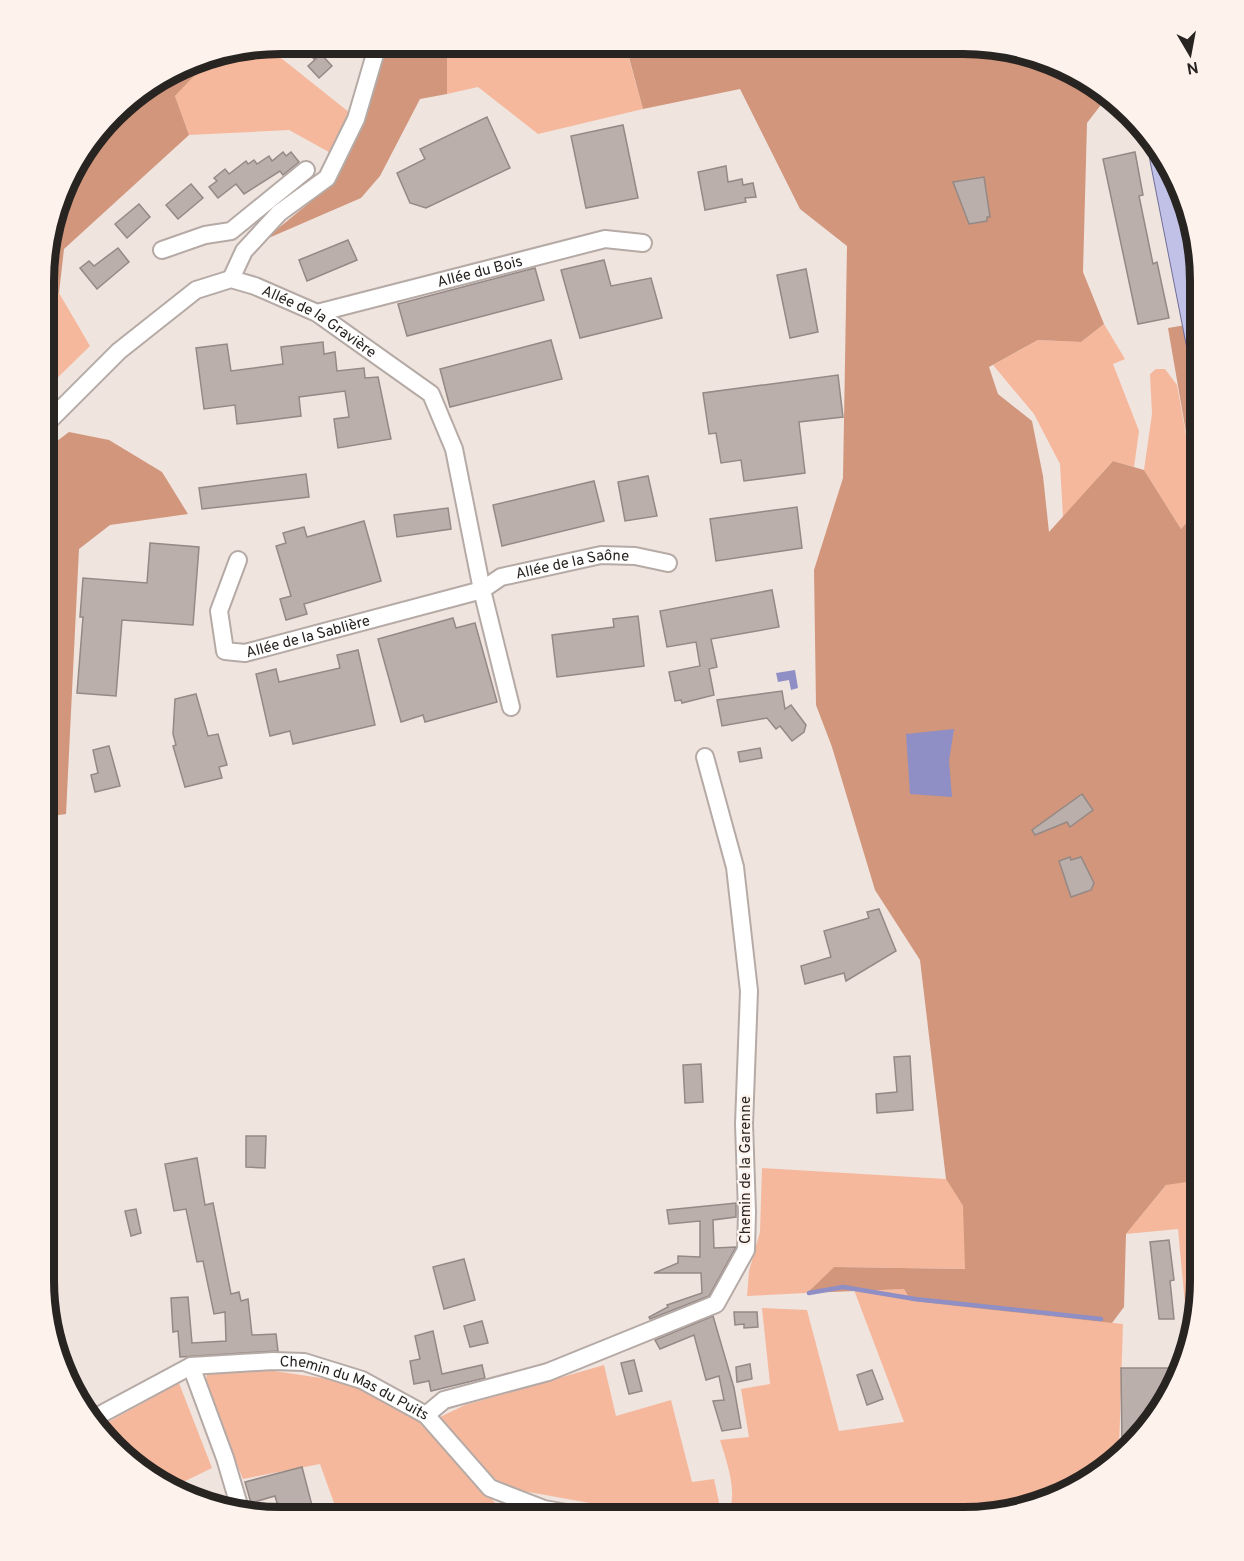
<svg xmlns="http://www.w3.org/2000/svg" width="1244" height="1561" viewBox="0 0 1244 1561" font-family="Overpass,sans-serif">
<rect width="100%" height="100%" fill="#f0e4df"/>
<g fill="#f5b89d">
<polygon points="447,44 625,45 643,109 538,134 478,87 447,94"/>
<polygon points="266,46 350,113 338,157 289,130 189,135 175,96 215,54"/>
<polygon points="59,293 90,346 45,390 45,304"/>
<polygon points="1104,324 1125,359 1113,364 1139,431 1134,467 1113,461 1063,517 1060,464 1034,414 993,365 1038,340 1081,342"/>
<polygon points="1156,369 1165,369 1177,385 1199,508 1181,529 1144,470 1152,414 1150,374"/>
<polygon points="1200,1160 1200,1296 1198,1305 1185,1304 1178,1229 1126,1234 1166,1185"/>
<polygon points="762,1168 946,1179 963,1206 974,1269 834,1267 807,1293 747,1296 749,1271 760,1232"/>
<path d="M904,1289l7,12 212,23 -4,126 -38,36 -103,31h-251c12,-23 0,-54 -7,-77l29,-3 -8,-48 29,-5 -8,-76 45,2 32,121 65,-9 -50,-132z"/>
<polygon points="604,1365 616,1416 671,1400 692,1482 714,1479 719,1502 712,1517 636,1517 595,1504 506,1488 479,1465 440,1417 465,1405"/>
<polygon points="261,1369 341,1381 392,1402 415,1418 502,1510 557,1517 339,1517 320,1464 243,1479 205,1390 207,1373"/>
<polygon points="179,1383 212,1468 171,1488 149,1478 101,1426"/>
</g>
<g fill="#d1967b">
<polygon points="387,44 447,44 447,94 420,99 380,176 361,198 264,240 331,185 344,162"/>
<polygon points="662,45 994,46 1095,84 1107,97 1087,123 1083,272 1104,324 1081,342 1038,340 989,367 998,394 1032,421 1043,476 1049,532 1113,461 1144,470 1181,529 1199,508 1168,328 1186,325 1200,318 1200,1180 1166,1185 1126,1234 1124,1307 1112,1323 911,1301 904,1289 807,1293 834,1267 965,1269 963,1206 946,1179 920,960 875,890 832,747 816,705 814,570 843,478 847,246 800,209 740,89 643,109 628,54"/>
<polygon points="215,54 175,96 189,135 64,249 59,293 45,304 46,250 75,163 125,102 204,56"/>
<polygon points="69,432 109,440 162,472 188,514 110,525 79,549 66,814 44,817 45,628 51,479 45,479 45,450"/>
</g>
<g fill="#8f8fc5">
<polygon points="795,670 798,688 791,690 789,680 778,682 776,673"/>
<polygon points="954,729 949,761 952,797 910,794 906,734"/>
</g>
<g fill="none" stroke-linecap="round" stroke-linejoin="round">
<polyline stroke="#8f8fc5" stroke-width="4.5" points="809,1293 843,1287 915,1299 1101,1319"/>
</g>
<g fill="#bbafab" stroke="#948985" stroke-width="1.5">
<polygon points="300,44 332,44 315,60"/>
<polygon points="321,54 332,66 319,78 308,66"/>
<polygon points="487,117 510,168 426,208 410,203 397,173 425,159 420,149"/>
<polygon points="623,125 638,198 586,208 571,136"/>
<polygon points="283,152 286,156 291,152 299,162 283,175 280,171 244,194 236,184 218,198 209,187 217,181 214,178 225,169 229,174 246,161 248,164 254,160 257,164 269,156 272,161"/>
<polygon points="1135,152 1143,195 1139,196 1153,264 1157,262 1169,318 1138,324 1103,159"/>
<polygon points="726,166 728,182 742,179 743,185 753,183 756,197 745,198 746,202 705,210 698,172"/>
<polygon points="984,177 990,217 987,217 987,221 969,224 953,182"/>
<polygon points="191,184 203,198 178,219 166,205"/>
<polygon points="139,204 150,217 127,238 115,224"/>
<polygon points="348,240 357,260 307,281 299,260"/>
<polygon points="118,248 129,262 97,289 80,268 89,261 94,266"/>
<polygon points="604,260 611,286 651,278 662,318 580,338 561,270"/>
<polygon points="535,268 544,300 407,336 398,304"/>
<polygon points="806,269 818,332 790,338 777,275"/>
<polygon points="551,340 562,379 450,407 440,369"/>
<polygon points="323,342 324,354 335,352 337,371 364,368 365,378 378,377 391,439 338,448 334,419 349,417 345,391 299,397 301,416 278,419 237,424 235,405 204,409 196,348 227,344 231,371 283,364 281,347"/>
<polygon points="838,375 843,417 799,422 805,473 744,481 741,460 721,463 716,433 709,434 703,393"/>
<polygon points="306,474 309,497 202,509 199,488"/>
<polygon points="648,476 657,516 625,521 618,482"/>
<polygon points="594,481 604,521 502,546 493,505"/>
<polygon points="797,507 802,548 716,561 710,519"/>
<polygon points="448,508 451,529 397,537 394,515"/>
<polygon points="364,521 381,581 304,604 307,614 286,620 280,599 291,596 276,546 286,543 283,533 304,527 307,537"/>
<polygon points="150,543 199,547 193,625 122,620 116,696 77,693 83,617 80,617 83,578 147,583"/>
<polygon points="772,590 779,627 711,639 717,667 709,669 714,695 682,703 681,700 675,701 669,672 700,666 696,642 667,647 660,611"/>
<polygon points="638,616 644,666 557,677 552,635 614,627 613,619"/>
<polygon points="453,618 456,628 475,623 497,702 425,722 423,715 401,722 378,639"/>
<polygon points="358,650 375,725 293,744 290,731 270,736 256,674 276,669 279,682 340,668 337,655"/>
<polygon points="782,691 785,709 791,705 806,725 804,732 792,741 780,726 776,729 767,718 722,726 717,700"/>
<polygon points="196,694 208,736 218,734 227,765 219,767 222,778 185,787 173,746 176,745 173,734 175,699"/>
<polygon points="109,746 120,786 95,792 91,775 98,773 93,750"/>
<polygon points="760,748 762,758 740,762 738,752"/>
<polygon points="1082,794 1093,810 1070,827 1067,822 1035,835 1032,830"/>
<polygon points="1070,857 1071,860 1081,857 1094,883 1091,890 1071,897 1059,861"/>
<polygon points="879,909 896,951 846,981 844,973 805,984 801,966 831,957 824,931 869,918 867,912"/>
<polygon points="910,1056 913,1110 877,1113 876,1094 897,1092 894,1057"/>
<polygon points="701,1064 703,1102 685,1103 683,1065"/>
<polygon points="246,1136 266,1136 265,1168 246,1167"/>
<polygon points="197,1158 205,1205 213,1203 231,1294 239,1292 241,1301 248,1299 252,1335 276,1334 278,1351 180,1357 178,1331 173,1332 171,1298 188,1297 192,1343 226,1341 225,1312 214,1314 203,1261 197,1262 186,1209 174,1211 165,1164"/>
<polygon points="736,1203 736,1217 713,1220 714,1248 736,1247 709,1296 650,1319 649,1317 668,1307 667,1305 702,1293 701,1273 654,1273 678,1263 678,1256 700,1257 700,1221 669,1224 667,1210"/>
<polygon points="136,1209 141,1233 131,1236 125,1211"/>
<polygon points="1169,1240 1174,1280 1170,1281 1174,1319 1159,1319 1150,1242"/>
<polygon points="464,1259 475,1300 444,1309 433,1267"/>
<polygon points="734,1312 757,1312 758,1327 744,1328 744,1324 735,1325"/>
<polygon points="713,1316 734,1388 741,1428 722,1431 713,1401 724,1400 719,1376 706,1380 694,1335 660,1349 655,1340"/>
<polygon points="482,1321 488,1343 470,1347 464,1326"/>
<polygon points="433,1331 442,1374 482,1365 485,1378 431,1391 429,1381 414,1384 410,1361 420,1359 415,1336"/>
<polygon points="634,1360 642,1391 629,1394 621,1363"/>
<polygon points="750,1364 752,1379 737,1382 736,1367"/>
<polygon points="1121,1368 1175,1368 1175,1383 1161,1412 1122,1448"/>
<polygon points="872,1370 883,1399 867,1405 857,1375"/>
<polygon points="302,1467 315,1517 281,1517 275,1496 251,1503 245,1482"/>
</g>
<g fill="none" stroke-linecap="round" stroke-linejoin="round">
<defs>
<g id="minor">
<polyline points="162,250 205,235 231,231 306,170"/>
<polyline points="231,279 244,251 279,213 327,178 356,119 378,44"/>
<path id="s1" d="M317,313l288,-74 38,4"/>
<path id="s2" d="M45,425l74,-74 77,-61 35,-11 24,7 62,27 114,81 23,55 28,141 29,117"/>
<path id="s3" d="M238,560l-19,51 6,40 20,2 237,-63 19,-13 100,-22 34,1 33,7"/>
<polyline points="191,1366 225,1458 241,1512"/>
<polyline points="426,1415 444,1400 548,1372 716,1304 746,1250 747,1212 744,1124 749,991 735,867 705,757"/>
<path id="s4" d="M94,1418l97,-52 82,-5 31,1 58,18 64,35 64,73 54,21 45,8"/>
</g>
<polyline id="primary" points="1163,157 1200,345"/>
</defs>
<use href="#minor" stroke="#b5aaa5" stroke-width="20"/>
<use href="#primary" stroke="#716f98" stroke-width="28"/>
<use href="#minor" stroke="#fff" stroke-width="16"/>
<use href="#primary" stroke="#c1c1e7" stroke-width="26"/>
</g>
<g text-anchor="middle" stroke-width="4.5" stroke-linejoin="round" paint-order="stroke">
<g font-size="15" fill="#282422" stroke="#fdf2ec">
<text dy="5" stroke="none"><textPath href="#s1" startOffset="168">Allée du Bois</textPath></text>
<text dy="5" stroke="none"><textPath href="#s2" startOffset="338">Allée de la Gravière</textPath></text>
<text dy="5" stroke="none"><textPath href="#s3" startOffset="456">Allée de la Saône</textPath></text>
<text dy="5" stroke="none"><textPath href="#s3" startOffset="180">Allée de la Sablière</textPath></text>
<text transform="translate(745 1170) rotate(-90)" y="5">Chemin de la Garenne</text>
<text dy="5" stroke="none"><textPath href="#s4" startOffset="279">Chemin du Mas du Puits</textPath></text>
</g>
</g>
<path d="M0 0H1244V1561H0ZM281 54H963A227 227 0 0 1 1190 281V1280A227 227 0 0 1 963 1507H281A227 227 0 0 1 54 1280V281A227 227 0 0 1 281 54Z" fill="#fdf2ec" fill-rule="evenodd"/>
<path fill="none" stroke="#282422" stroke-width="8" d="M281 54H963A227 227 0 0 1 1190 281V1280A227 227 0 0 1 963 1507H281A227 227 0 0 1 54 1280V281A227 227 0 0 1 281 54Z"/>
<g transform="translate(1190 54) rotate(170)" stroke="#fdf2ec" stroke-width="4.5" paint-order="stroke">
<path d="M0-4.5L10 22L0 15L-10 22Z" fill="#282422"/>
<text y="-9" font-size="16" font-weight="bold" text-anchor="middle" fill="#282422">N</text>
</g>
</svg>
